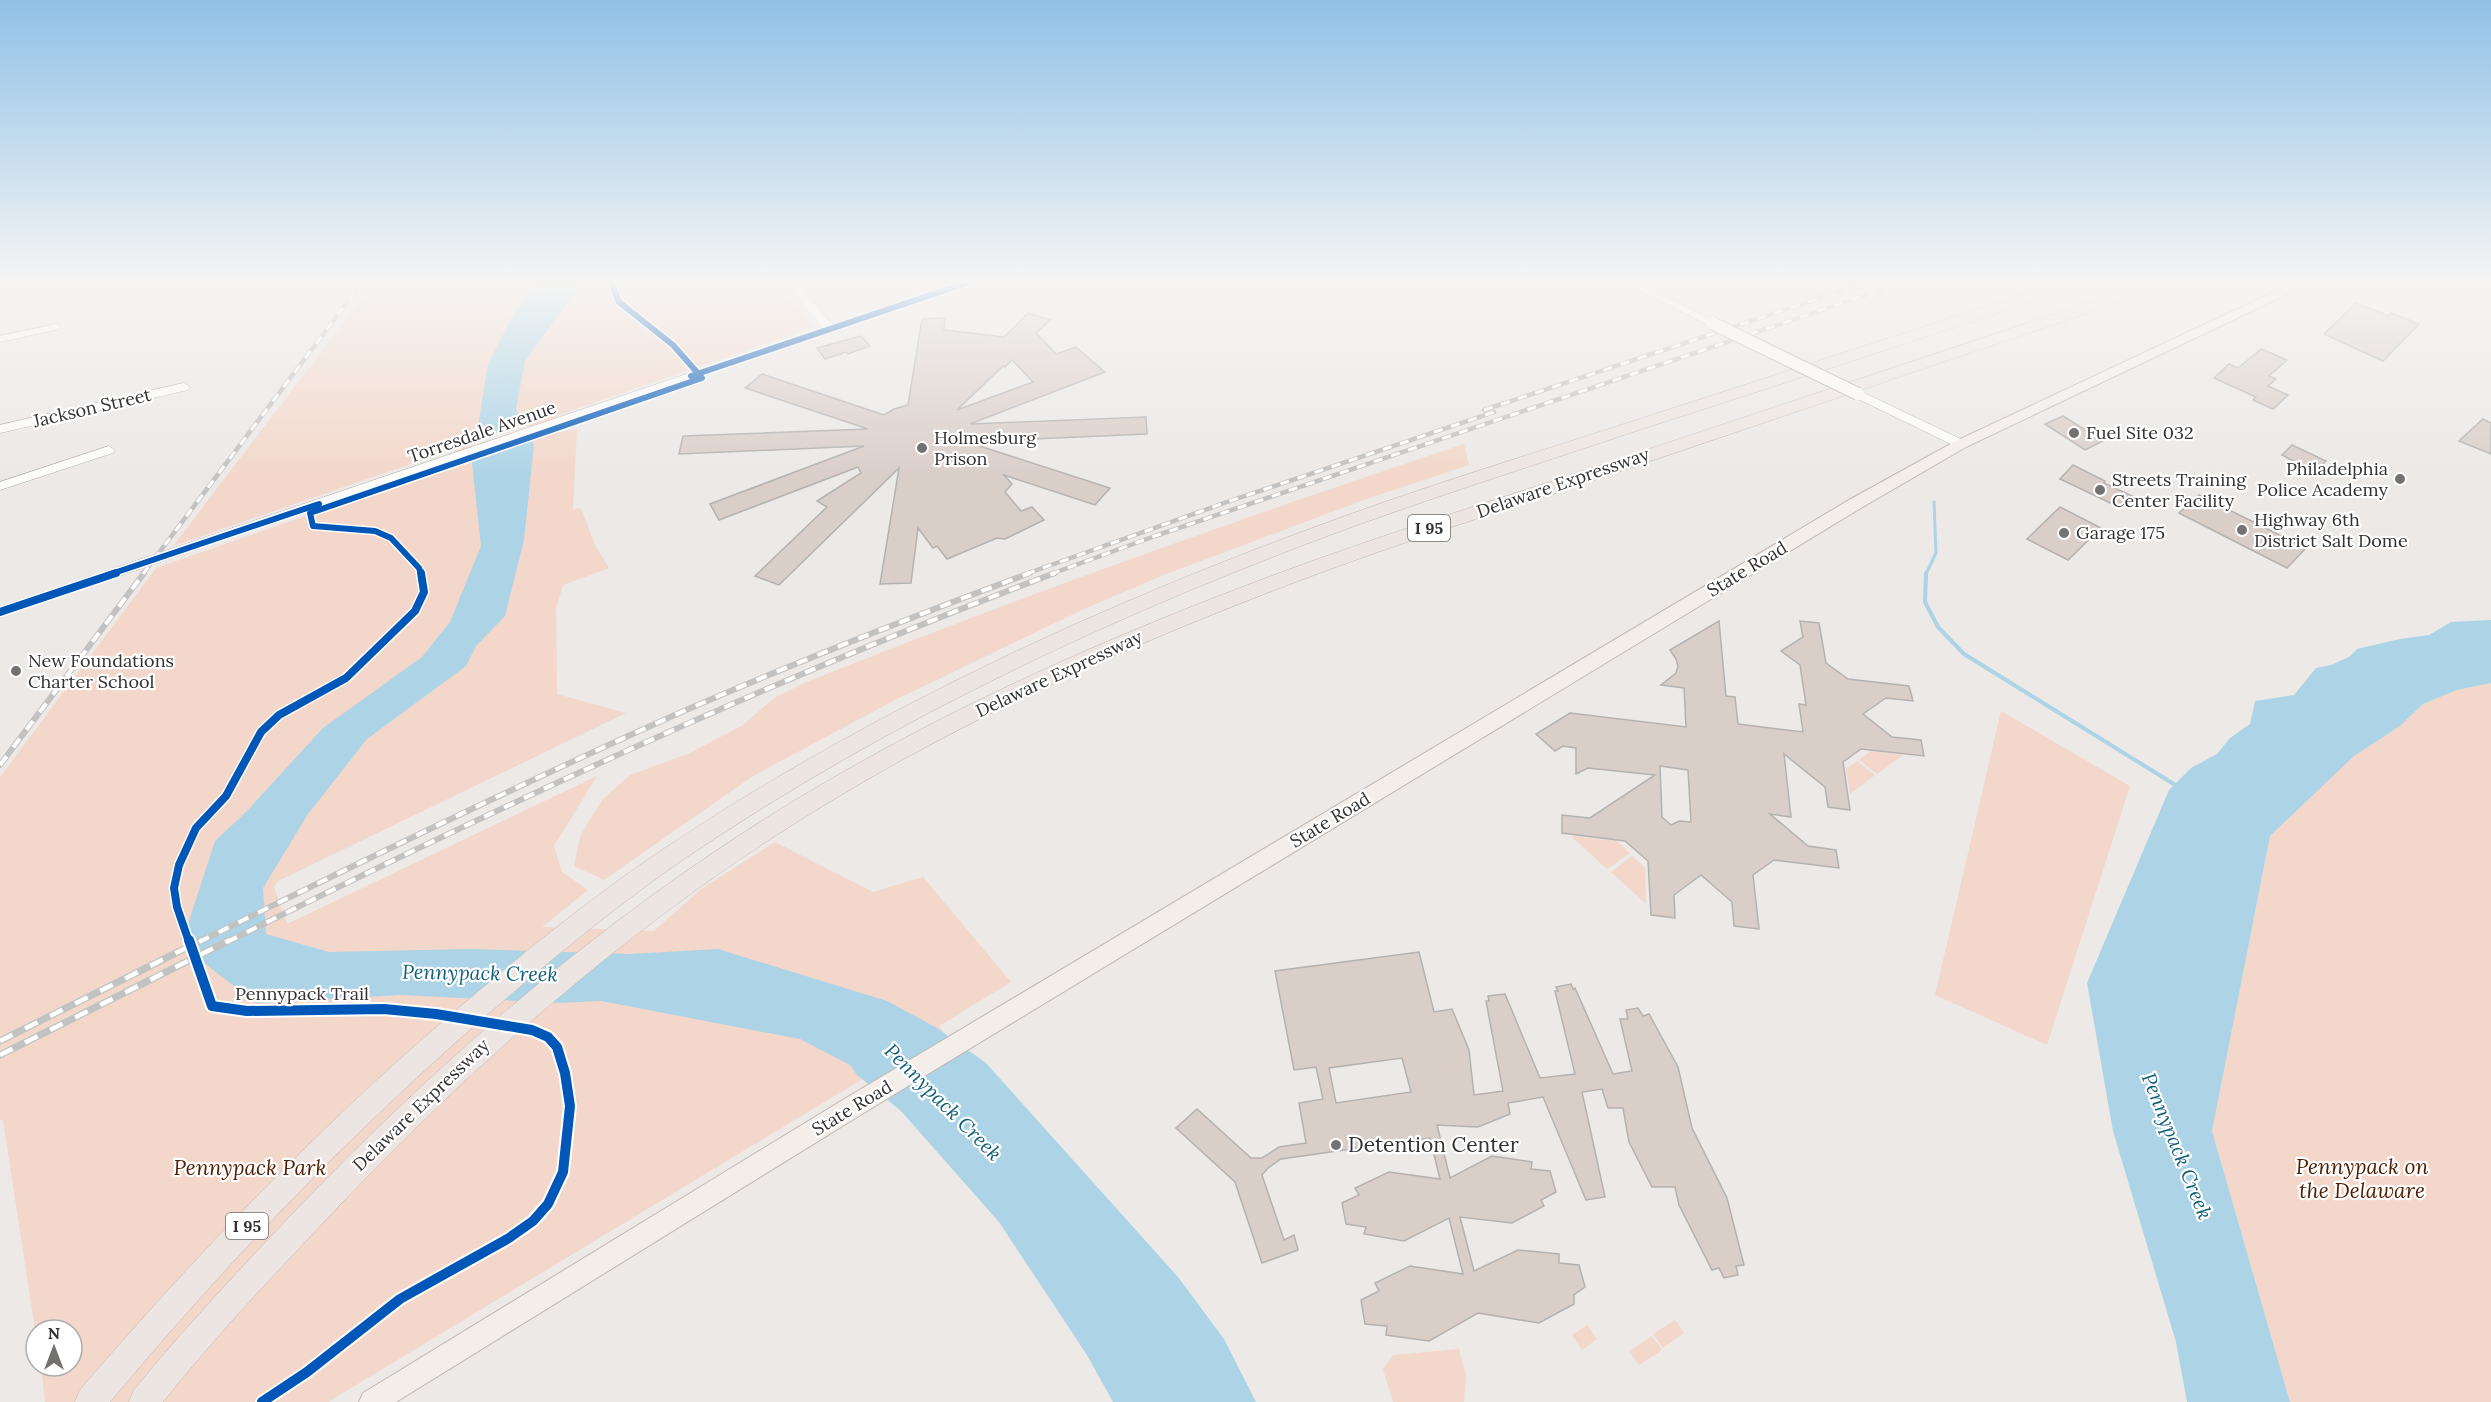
<svg xmlns="http://www.w3.org/2000/svg" width="2491" height="1402" viewBox="0 0 2491 1402" font-family="Lora,serif">
<rect width="100%" height="100%" fill="#ece9e7"/>
<g fill="#f3d7ca">
<polygon points="82,280 190,280 170,293 148,292 133,285 100,291 76,304 60,287"/>
<polygon points="376,280 778,280 812,327 556,416 555,433 577,429 573,509 581,508 596,547 609,568 563,585 556,609 557,694 626,713 278,881 274,887 287,924 597,776 554,846 562,872 588,890 542,927 654,931 701,889 775,842 873,892 923,877 1011,982 939,1026 943,1032 894,1060 328,1402 45,1402 41,1366 72,1366 72,1330 36,1330 36,1336 3,1120 0,1120 0,777 156,568 452,465 454,449 173,546"/>
<path d="M1464,444l5,21 -97,32 -206,77 -82,35 -189,91 -142,76 -149,104 -30,-14 6,-30 22,-36 28,-25 58,-21 55,-29 31,-27 33,-16c216,-87 435,-164 657,-238z"/>
<polygon points="2491,683 2491,1402 2290,1402 2212,1131 2270,836 2354,755 2400,726 2423,704 2457,690"/>
<polygon points="2001,711 2130,786 2047,1045 1935,995"/>
<polygon points="1871,751 1903,755 1877,774 1859,760"/>
<polygon points="1857,761 1875,775 1850,794 1846,769"/>
<polygon points="1571,836 1617,841 1630,853 1607,869"/>
<polygon points="1632,856 1645,868 1646,904 1611,872"/>
<polygon points="1675,1320 1684,1333 1663,1348 1653,1334"/>
<polygon points="1587,1325 1597,1339 1582,1350 1572,1335"/>
<polygon points="1652,1336 1662,1350 1639,1365 1629,1351"/>
<polygon points="1459,1349 1466,1376 1464,1402 1393,1402 1383,1369 1393,1355"/>
</g>
<g fill="#acd4e6">
<polygon points="541,280 584,280 525,361 516,409 534,444 524,540 505,616 476,646 466,666 367,739 308,814 263,888 266,934 329,952 469,949 629,954 718,949 887,1001 937,1028 986,1063 1178,1277 1224,1339 1256,1402 1113,1402 1087,1355 999,1222 901,1111 857,1075 850,1065 800,1039 601,1001 559,1003 402,995 256,1003 204,963 187,927 215,841 246,812 323,728 422,657 450,622 481,546 472,463 488,364 516,310"/>
<polygon points="2491,620 2491,683 2457,690 2423,704 2400,726 2354,756 2270,836 2212,1131 2290,1402 2187,1402 2176,1342 2113,1131 2087,983 2169,790 2191,768 2217,754 2230,738 2250,724 2255,701 2294,695 2316,668 2331,665 2349,657 2357,649 2400,639 2429,635 2451,622"/>
</g>
<polygon fill="#ece9e7" points="526,423 534,439 470,462 473,441"/>
<g fill="none" stroke-linecap="round" stroke-linejoin="round">
<polyline stroke="#acd4e6" stroke-width="3" points="1926,574 1936,553 1934,502"/>
<polyline stroke="#acd4e6" stroke-width="4" points="1926,573 1925,602 1938,627 1964,654 2177,786"/>
</g>
<g fill="#dacec9" stroke="#b4b2b1" stroke-width="1.5" fill-rule="evenodd">
<polygon points="2356,303 2389,316 2391,313 2419,324 2383,361 2324,334"/>
<path d="M1028,313l22,7 -14,13 20,21 20,-7 29,25 -135,52 176,-7 1,17 -180,8 143,46 -15,17 -91,-30 8,9 -7,8 16,19 11,-4 12,13 -39,19 -8,-1 -50,21 -10,-13 -4,2 -15,-20 -7,55 -31,1 19,-116 -120,117 -24,-9 72,-69 -10,-6 44,-28 -3,-6 -139,53 -9,-16 154,-58 -185,8 4,-18 185,-7 -123,-41 17,-14 122,41 10,-6 14,-4 14,-86 23,-1 -1,12 60,7zM1012,360l21,22 -76,28 46,-44 2,1z"/>
<polygon points="861,336 870,346 848,354 846,352 825,359 817,348"/>
<polygon points="2261,349 2287,360 2269,376 2276,379 2268,386 2288,395 2273,409 2253,400 2256,397 2214,378 2229,364 2238,368"/>
<polygon points="2063,416 2103,441 2085,450 2045,424"/>
<polygon points="2483,419 2491,423 2491,454 2459,441"/>
<polygon points="2292,445 2326,461 2314,472 2282,455"/>
<polygon points="2073,465 2105,481 2104,483 2132,496 2121,508 2060,479"/>
<polygon points="2199,495 2306,548 2287,568 2179,513"/>
<polygon points="2060,507 2101,528 2068,560 2027,539"/>
<path d="M1719,621l7,75 9,1 3,27 65,8 -4,-28 7,1 -6,-40 -19,-14 22,-14 -3,-16 19,2 7,40 22,16 61,7 4,15 -27,-3 -23,16 29,23 29,3 3,16 -63,-7 -18,13 7,48 -22,-3 -3,-20 -41,-33 7,63 -21,-3 38,32 28,4 3,18 -65,-8 -21,15 6,54 -25,-3 -2,-24 -31,-27 -27,20 1,23 -24,-3 -3,-54 -23,-20 -63,-8v-18l28,3 65,-43 -67,-7 -12,6v-26l-13,-2 -8,5 -19,-17 34,-21 116,14 -2,-39 -23,-3 15,-12 2,-7 -2,-7 -6,-9zM1660,766l28,4 3,52 -12,-1 -8,4 -9,-8z"/>
<path d="M1419,952l15,60 18,-3 17,41 5,45 29,-4 -17,-90h3l-1,-5 17,-2 35,84 35,-4 -20,-83h3l-2,-4 15,-3 2,5 2,-1 38,86 19,-3 -12,-52h8l-2,-9 12,-2 5,8 6,-2 29,53 14,61 35,70 17,67 -8,1 2,9 -14,3 -5,-10 -7,2 -33,-65 -4,-18h-23l-23,-45 -6,-34h-15l-6,-19 -20,3 23,105 -19,3 -43,-103 -35,6 2,11 -32,13 -41,-2 13,53 42,-22 40,6 -1,7 19,2 6,21 -15,8 3,6 -32,17 -52,-6 14,54 44,-21 41,4v9l20,2 6,22 -11,8v9l-35,19 -61,-10 -49,28 -43,-6 1,-9 -22,-2 -4,-24 18,-9 -4,-8 35,-17 53,8 -14,-56 -45,23 -40,-7 2,-7 -20,-3 -4,-21 17,-8 -4,-7 34,-16 51,7 -10,-41 -149,21 -13,9 -6,7 22,65 10,-5 4,15 -36,13 -27,-81 -59,-54 21,-19 54,49h11l17,-11 27,-4 -7,-40 24,-4 -7,-32 -22,3 -19,-99zM1402,1058l9,34 -75,11 -7,-35z"/>
</g>
<g fill="none" stroke-linecap="round" stroke-linejoin="round">
<defs>
<g id="minor">
<polygon points="785,280 796,280 832,325 915,297 901,280 912,280 924,294 963,280 980,280 0,617 0,607 822,328"/>
<polygon points="1618,280 1633,280 1718,323 1712,326 1708,325"/>
<polygon points="56,324 60,325 60,329 0,342 0,336"/>
<polygon points="184,383 190,387 188,390 0,433 0,425"/>
<polygon points="1858,390 1965,441 1967,444 1965,447 1957,447 1854,397 1852,394"/>
<polygon points="109,446 115,450 113,453 0,490 0,482"/>
</g>
<polygon id="major" points="2299,280 2317,280 1966,447 1861,508 862,1114 396,1402 359,1402 363,1393 846,1098 1849,500 1956,441"/>
<g id="highway">
<path d="M2068,280h24l-2,3c-151,50 -302,99 -454,148 -92,31 -184,60 -276,93 -236,86 -468,194 -676,335 -61,42 -119,89 -175,137 -145,123 -277,260 -399,406h-35l4,-11c127,-148 262,-287 413,-411 56,-47 114,-93 176,-134 209,-139 443,-246 680,-331 91,-33 184,-61 276,-91 148,-48 296,-96 444,-144z"/>
<path d="M2156,280h23l-2,3c-201,68 -402,136 -603,204 -82,27 -165,53 -246,83 -165,61 -330,132 -482,222 -197,116 -370,267 -526,434 -54,57 -108,114 -157,176h-34l4,-11c52,-64 109,-124 166,-184 158,-164 334,-314 532,-428 153,-89 318,-159 484,-219 81,-29 164,-55 247,-82 198,-66 396,-132 594,-198z"/>
</g>
</defs>
<use href="#minor" stroke="#acaaa8" stroke-width="1"/>
<use href="#major" stroke="#bfb6b1" stroke-width="2"/>
<use href="#highway" stroke="#bfb6b1" stroke-width="1"/>
<use href="#minor" fill="#fcfcfb" fill-rule="evenodd"/>
<use href="#major" fill="#f4eeeb" fill-rule="evenodd"/>
<use href="#highway" fill="#ede5e1" fill-rule="evenodd"/>
<defs>
<g id="rail-far2">
<polyline points="1484,410 1874,280"/>
<polyline points="143,574 364,280"/>
<polyline points="1026,574 1227,502 1494,412"/>
<polyline points="1051,574 1155,536 1910,280"/>
</g>
<g id="rail-far1">
<polyline points="0,765 144,573"/>
<path d="M199,942c161,-80 323,-159 487,-232 113,-49 228,-94 344,-137"/>
<path d="M227,942c271,-135 544,-263 828,-369"/>
</g>
<g id="rail">
<polyline points="0,1041 202,940"/>
<polyline points="0,1055 230,940"/>
</g>
</defs>
<use href="#rail-far2" stroke="#c3c2c2" stroke-width="4.5"/>
<use href="#rail-far1" stroke="#c3c2c2" stroke-width="6"/>
<use href="#rail" stroke="#c3c2c2" stroke-width="7"/>
<use href="#rail-far2" stroke="#fff" stroke-width="3" stroke-dasharray="9" stroke-linecap="butt"/>
<use href="#rail-far1" stroke="#fff" stroke-width="4" stroke-dasharray="11" stroke-linecap="butt"/>
<use href="#rail" stroke="#fff" stroke-width="4.5" stroke-dasharray="14" stroke-linecap="butt"/>
<defs>
<polyline id="minor-bridge" points="1712,323 1858,394"/>
</defs>
<use href="#minor-bridge" stroke="#acaaa8" stroke-width="14" stroke-linecap="butt"/>
<use href="#minor-bridge" stroke="#fcfcfb" stroke-width="12"/>
<defs>
<g id="cycleway-far2">
<polyline points="691,376 975,280"/>
<polyline points="111,574 319,504"/>
<polyline points="421,574 419,568 391,538 375,531 313,526 310,513 702,378 673,345 619,302 610,280"/>
</g>
<g id="cycleway-far1">
<polyline points="0,612 116,573"/>
<polyline points="189,942 177,907 174,888 179,865 196,828 226,796 261,732 279,715 346,678 415,611 424,592 421,573"/>
</g>
<polyline id="cycleway" points="189,940 212,1006 247,1011 384,1009 436,1014 532,1030 548,1037 557,1047 565,1073 570,1106 563,1172 548,1204 533,1221 509,1238 400,1299 307,1372 262,1402"/>
</defs>
<use href="#cycleway-far2" stroke="#fff" stroke-width="9"/>
<use href="#cycleway-far1" stroke="#fff" stroke-width="11"/>
<use href="#cycleway" stroke="#fff" stroke-width="14"/>
<use href="#cycleway-far2" stroke="#0057b8" stroke-width="6"/>
<use href="#cycleway-far1" stroke="#0057b8" stroke-width="8"/>
<use href="#cycleway" stroke="#0057b8" stroke-width="10"/>
</g>
<linearGradient id="sky" x2="0" y2="1"><stop stop-color="#90c1e7"/><stop offset="0.59" stop-color="#f6f5f4"/><stop offset="1" stop-color="#f6f5f4" stop-opacity="0"/></linearGradient>
<rect width="2491" height="477" fill="url(#sky)"/>
<g fill="#747171" stroke="#fff" stroke-width="2">
<circle cx="2074" cy="433" r="6"/>
<circle cx="922" cy="448" r="6"/>
<circle cx="2400" cy="479" r="6"/>
<circle cx="2100" cy="490" r="6"/>
<circle cx="2242" cy="530" r="6"/>
<circle cx="2064" cy="533" r="6"/>
<circle cx="16" cy="671" r="6"/>
<circle cx="1336" cy="1145" r="6"/>
</g>
<g text-anchor="middle" stroke-width="4.5" stroke-linejoin="round" paint-order="stroke">
<g fill="#fff" stroke="#706f6f" stroke-width="1.5">
<rect x="1408" y="515" width="42" height="26" rx="4.5"/>
<rect x="226" y="1213" width="42" height="26" rx="4.5"/>
</g>
<g font-size="16" font-weight="bold" fill="#333131">
<text x="1429" y="534">I 95</text>
<text x="247" y="1232">I 95</text>
</g>
<g font-size="18" fill="#333131" stroke="#fff">
<text transform="translate(92 408) rotate(-13)" y="6">Jackson Street</text>
<text transform="translate(482 432) rotate(-19)" y="6">Torresdale Avenue</text>
<text transform="translate(1563 483) rotate(-19)" y="6">Delaware Expressway</text>
<text transform="translate(1747 569) rotate(-31)" y="6">State Road</text>
<text transform="translate(1059 674) rotate(-25)" y="6">Delaware Expressway</text>
<text transform="translate(1330 820) rotate(-31)" y="6">State Road</text>
<text x="302" y="1000">Pennypack Trail</text>
<text transform="translate(421 1105) rotate(-44)" y="6">Delaware Expressway</text>
<text transform="translate(852 1108) rotate(-31)" y="6">State Road</text>
</g>
<g font-size="18" fill="#333131" stroke="#fff" text-anchor="start">
<text x="2086" y="439">Fuel Site 032</text>
<text x="934" y="444">Holmesburg<tspan x="934" dy="21">Prison</tspan></text>
<text x="2388" y="475" text-anchor="end">Philadelphia<tspan x="2388" dy="21">Police Academy</tspan></text>
<text x="2112" y="486">Streets Training<tspan x="2112" dy="21">Center Facility</tspan></text>
<text x="2254" y="526">Highway 6th<tspan x="2254" dy="21">District Salt Dome</tspan></text>
<text x="2076" y="539">Garage 175</text>
<text x="28" y="667">New Foundations<tspan x="28" dy="21">Charter School</tspan></text>
</g>
<g font-size="20" font-style="italic" fill="#14607a" stroke="#fff">
<text transform="translate(480 973) rotate(1)" y="7">Pennypack Creek</text>
<text transform="translate(943 1102) rotate(45)" y="7">Pennypack Creek</text>
<text transform="translate(2177 1146) rotate(68)" y="7">Pennypack Creek</text>
</g>
<g font-size="21" fill="#333131" stroke="#fff" text-anchor="start">
<text x="1348" y="1152">Detention Center</text>
</g>
<g font-size="21" font-style="italic" fill="#502006" stroke="#fff">
<text x="2362" y="1174">Pennypack on<tspan x="2362" dy="24">the Delaware</tspan></text>
<text x="250" y="1175">Pennypack Park</text>
</g>
</g>
<g transform="translate(54 1348)"><circle r="28" fill="#ffffff" stroke="#adadad" stroke-width="1.5"/>
<path d="M0-4.5L10 22L0 15L-10 22Z" fill="#747171"/>
<text y="-9" font-size="16" font-weight="bold" text-anchor="middle" fill="#333131">N</text>
</g>
</svg>
